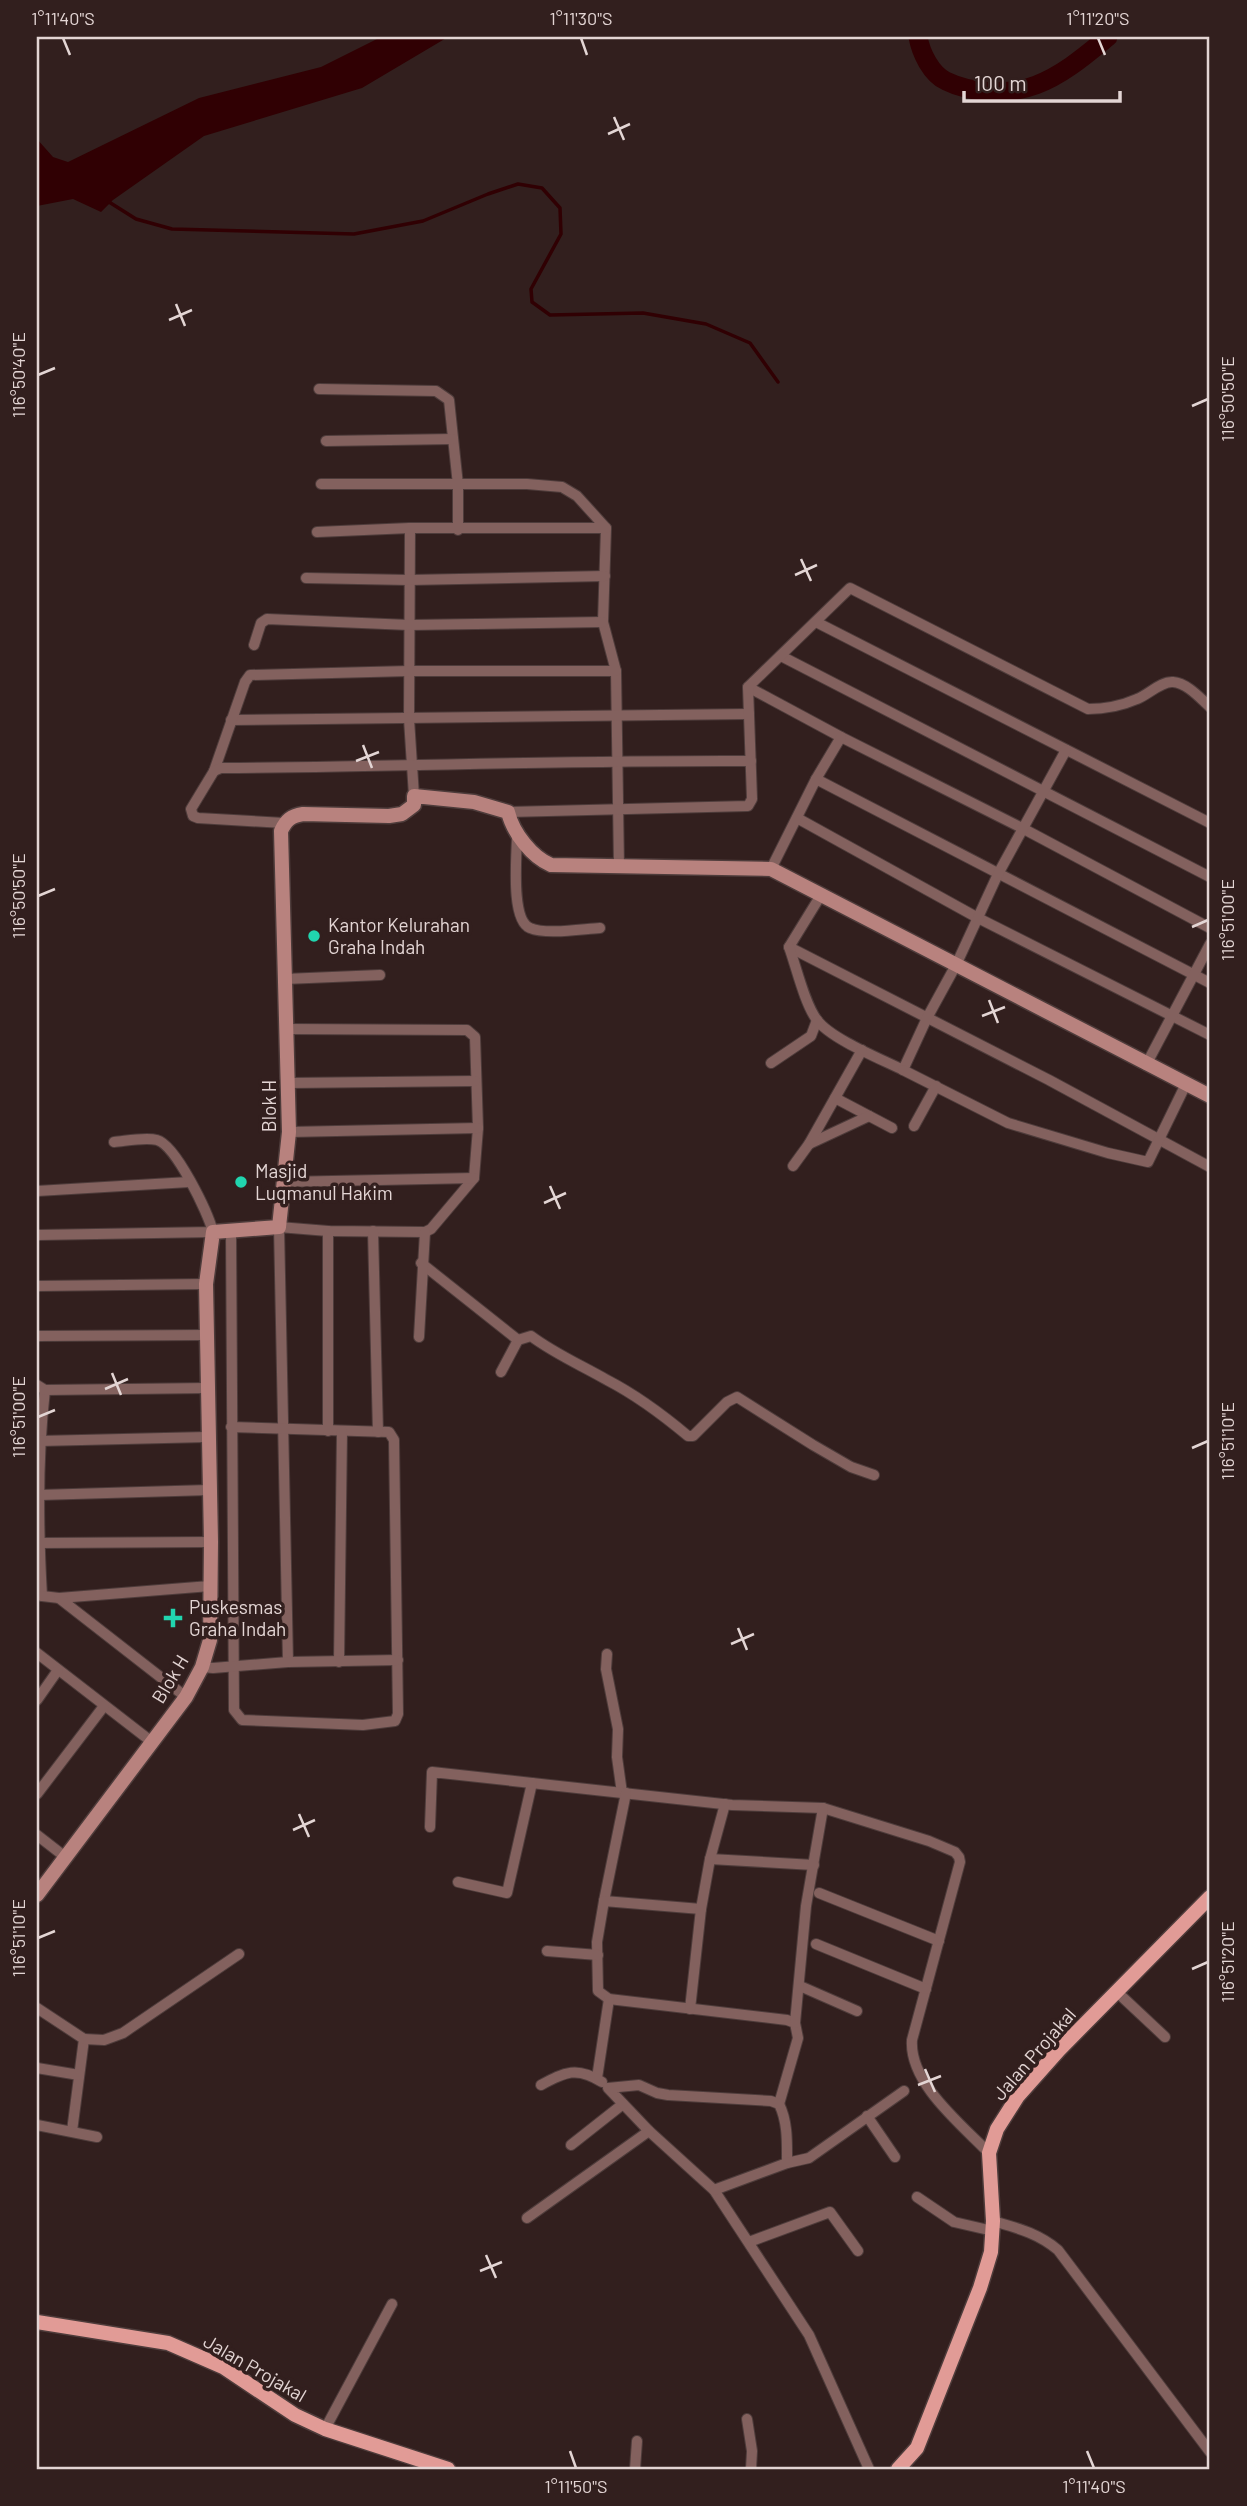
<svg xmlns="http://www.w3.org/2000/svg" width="1247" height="2506" viewBox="0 0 1247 2506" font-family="Barlow,sans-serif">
<rect width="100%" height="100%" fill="#321f1e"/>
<polygon fill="#300003" points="381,37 448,37 362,88 204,136 113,200 101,212 73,199 37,206 37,139 53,157 68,162 199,98 321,67"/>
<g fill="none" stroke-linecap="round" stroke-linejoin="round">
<polyline stroke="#300003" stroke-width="3.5" points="109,202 136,219 172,229 354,234 423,221 488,194 518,184 542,188 560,208 561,234 531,289 532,302 550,315 643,313 706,324 750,343 778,382"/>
<path stroke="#300003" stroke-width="19" d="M918,37c3,16 13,37 28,44 26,13 64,14 90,4 27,-10 50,-30 72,-48"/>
<defs>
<g id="street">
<polyline points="319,389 436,391 449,400 458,485 458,530"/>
<polyline points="326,441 453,439"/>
<polyline points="321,484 527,484 562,487 577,496 606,528 603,622 616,671 619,867"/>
<polyline points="410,528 409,719 414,796"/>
<polyline points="317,532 410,528 606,528"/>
<polyline points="306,578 409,580 605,576"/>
<polyline points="816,622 1210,823"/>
<polyline points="254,645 261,623 267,619 409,625 603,622"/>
<polyline points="781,656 1210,877"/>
<polyline points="748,687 841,737 1022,828 1210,928"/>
<polyline points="231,720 749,714"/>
<polyline points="214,771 245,682 250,675 409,671 616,671"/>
<polyline points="816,779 1210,983"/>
<path d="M508,812l240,-6 4,-7 -4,-112 102,-99 238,121c18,0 33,-3 49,-10 11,-4 24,-18 36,-17 14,1 27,16 37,25"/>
<polyline points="797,818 978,918 1210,1035"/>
<path d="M284,823l-86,-5 -5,-2 -2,-7 23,-38 7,-3c177,-1 353,-8 530,-7"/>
<path d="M517,835c0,19 -7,85 13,93 16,7 52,1 70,0"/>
<polyline points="771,869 816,779 841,737"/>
<polyline points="821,895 789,947 1049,1080 1210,1167"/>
<path d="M789,947c7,19 16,58 28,73 14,19 64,39 86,50l24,-52 29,-53 42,-91 68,-124"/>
<polyline points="285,979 380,975"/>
<polyline points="287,1029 467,1030 475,1037 478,1128 474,1178 431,1229 425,1232 328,1231 279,1227 288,1662"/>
<polyline points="771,1063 811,1036 817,1020"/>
<polyline points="1146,1065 1210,944"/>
<polyline points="903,1070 1008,1123 1108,1153 1148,1162 1186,1084"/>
<polyline points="288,1083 475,1081"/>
<polyline points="835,1098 892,1128"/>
<polyline points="914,1126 936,1086"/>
<polyline points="289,1132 478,1128"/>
<polyline points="809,1144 869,1116"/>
<polyline points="793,1166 809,1144 862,1050"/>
<polyline points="284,1182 474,1178"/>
<polyline points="37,1191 189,1182"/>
<polyline points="231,1231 234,1710 242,1720 363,1725 395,1721 398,1714 394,1440 389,1432 231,1427"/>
<polyline points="328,1231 328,1431"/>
<polyline points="373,1231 378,1432"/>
<path d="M37,1235l176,-3c-5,-19 -37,-87 -56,-92 -12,-3 -31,1 -43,2"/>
<polyline points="421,1263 518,1340 501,1372"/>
<polyline points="37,1286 206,1284"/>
<polyline points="37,1336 207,1335"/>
<polyline points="419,1337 425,1232"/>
<path d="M518,1340l13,-4c24,18 50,29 76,44 29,15 56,35 81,56h5l34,-34 10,-5 76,48 38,22 23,8"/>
<path d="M37,1385l8,5c-8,69 -7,137 -3,206"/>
<polyline points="45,1390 209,1388"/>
<polyline points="39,1441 207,1437"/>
<polyline points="39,1495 209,1490"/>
<polyline points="39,1543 211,1542"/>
<polyline points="42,1596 59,1598 210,1586"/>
<polyline points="59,1598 186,1697"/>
<polyline points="37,1653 152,1742"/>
<polyline points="607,1654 606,1669 618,1729 617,1757 622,1793"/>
<polyline points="339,1662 342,1431"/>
<polyline points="202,1667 213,1668 288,1662 398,1660"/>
<polyline points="37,1700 58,1670"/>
<polyline points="37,1794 104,1706"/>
<path d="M430,1827l2,-55 300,33 91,3 106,33 26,11 4,5 1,5 -48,178c-3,43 49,84 77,113"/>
<polyline points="37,1835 64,1856"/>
<polyline points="710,1859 814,1865"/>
<polyline points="458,1882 507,1893 532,1783"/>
<polyline points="819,1893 939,1941"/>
<polyline points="604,1901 626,1793"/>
<polyline points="701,1909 604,1901 597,1942 598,1991 609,1999 787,2020 795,2023 798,2038 779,2104"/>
<polyline points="816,1944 926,1989"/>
<polyline points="547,1951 598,1955"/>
<polyline points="800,1986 857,2011"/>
<polyline points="1117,1992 1165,2037"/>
<polyline points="37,2008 84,2039 72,2131"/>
<polyline points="690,2009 701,1909 710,1859 725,1804"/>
<polyline points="795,2023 806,1906 823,1808"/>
<polyline points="84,2039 104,2040 123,2033 239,1954"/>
<polyline points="37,2068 79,2075"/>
<polyline points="597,2078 609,1999"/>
<path d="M541,2085c24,-13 36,-19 61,-3"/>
<polyline points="867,2116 895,2157"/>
<polyline points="37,2125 97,2137"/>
<polyline points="571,2145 623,2104"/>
<path d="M787,2163c0,-20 1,-41 -8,-59l-8,-3 -103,-6 -11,-2 -18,-8 -31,3 41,43 65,59 95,145 60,134"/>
<polyline points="714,2190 787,2163 809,2158 904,2091"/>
<polyline points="917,2197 954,2222 993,2231"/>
<polyline points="527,2218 649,2131"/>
<path d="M993,2221c24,7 45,12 65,29l152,202"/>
<polyline points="749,2242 830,2212 858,2251"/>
<polyline points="747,2419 752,2451 751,2469"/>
<polyline points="325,2429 392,2304"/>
<polyline points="635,2469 637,2441"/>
</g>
<path id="secondary" d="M37,1895l149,-198 16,-30 8,-27 1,-98 -5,-258 7,-52 66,-5 10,-95 -8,-301c5,-11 10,-15 22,-17l86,2 13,-2 12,-9v-9l60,6 34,10c5,21 24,45 43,53l220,4 439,227"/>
<g id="primary">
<polyline points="37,2322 168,2343 223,2367 295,2415 325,2429 448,2469"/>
<polyline points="898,2469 917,2448 980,2288 991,2252 993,2221 989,2153 997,2129 1018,2096 1059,2050 1210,1897"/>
</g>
</defs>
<use href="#street" stroke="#4e3c3b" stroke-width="12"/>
<use href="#secondary" stroke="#4e3c3b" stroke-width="17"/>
<use href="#primary" stroke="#4e3c3b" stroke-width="17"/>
<use href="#street" stroke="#83615e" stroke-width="10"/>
<use href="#secondary" stroke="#b8827e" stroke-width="14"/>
<use href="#primary" stroke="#e19b96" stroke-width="14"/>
</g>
<path fill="none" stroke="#e3d5d4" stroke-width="2.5" d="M63,38l7,17M581,38l6,17M1098,38l7,17M614,117l10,23M608,134l22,-10M176,304l9,22M169,320l23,-10M38,375l17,-7M1192,406l16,-7M801,559l10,22M795,575l22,-10M363,745l9,23M356,761l23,-9M38,896l17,-7M1192,927l16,-7M989,1000l9,23M982,1016l23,-9M550,1186l10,23M544,1203l22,-10M112,1373l9,22M105,1389l23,-10M38,1417l17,-7M1192,1448l16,-7M738,1628l9,22M731,1644l23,-10M299,1814l10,23M293,1830l22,-10M38,1938l17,-7M1192,1969l16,-7M925,2069l10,23M918,2085l23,-9M486,2255l10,23M480,2271l22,-9M570,2451l6,17M1087,2451l7,17"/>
<g fill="#21d5af" stroke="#321f1e" stroke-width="2.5">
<circle cx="314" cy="936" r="7"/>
<circle cx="241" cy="1182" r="7"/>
<path d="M169.5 1607.5h7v7h7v7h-7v7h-7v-7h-7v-7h7z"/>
</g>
<g text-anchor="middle" stroke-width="7" stroke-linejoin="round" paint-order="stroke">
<g font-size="19" fill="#e3d5d4" stroke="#321f1e" text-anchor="start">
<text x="328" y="932">Kantor Kelurahan<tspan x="328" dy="22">Graha Indah</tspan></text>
<text x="255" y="1178">Masjid<tspan x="255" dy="22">Luqmanul Hakim</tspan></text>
<text x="189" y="1614">Puskesmas<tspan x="189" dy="22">Graha Indah</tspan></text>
</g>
<g font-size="19" fill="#e3d5d4" stroke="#321f1e">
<text transform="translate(269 1106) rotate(-90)" y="7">Blok H</text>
<text transform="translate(170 1679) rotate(-59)" y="7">Blok H</text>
<text transform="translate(1034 2054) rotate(-49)" y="7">Jalan Projakal</text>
<text transform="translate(255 2368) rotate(30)" y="7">Jalan Projakal</text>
</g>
</g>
<rect width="1247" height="2506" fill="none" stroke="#321f1e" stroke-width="77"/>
<path d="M964 91v10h156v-10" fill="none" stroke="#e3d5d4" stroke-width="3.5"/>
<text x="974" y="91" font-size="21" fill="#e3d5d4" stroke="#321f1e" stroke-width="5" paint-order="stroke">100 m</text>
<rect x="38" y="38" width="1170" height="2430" fill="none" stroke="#e3d5d4" stroke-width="2.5"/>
<g font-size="18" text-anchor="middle" fill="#e3d5d4">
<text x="63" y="25">1°11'40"S</text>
<text x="581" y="25">1°11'30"S</text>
<text x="1098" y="25">1°11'20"S</text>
<text transform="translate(19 375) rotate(-90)" y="6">116°50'40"E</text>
<text transform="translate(1228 399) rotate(-90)" y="6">116°50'50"E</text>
<text transform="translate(19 896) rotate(-90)" y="6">116°50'50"E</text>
<text transform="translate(1228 920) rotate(-90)" y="6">116°51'00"E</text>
<text transform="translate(19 1417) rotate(-90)" y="6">116°51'00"E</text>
<text transform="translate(1228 1441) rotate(-90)" y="6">116°51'10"E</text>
<text transform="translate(19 1938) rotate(-90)" y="6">116°51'10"E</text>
<text transform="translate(1228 1962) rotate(-90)" y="6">116°51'20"E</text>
<text x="576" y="2493">1°11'50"S</text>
<text x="1094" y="2493">1°11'40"S</text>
</g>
</svg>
